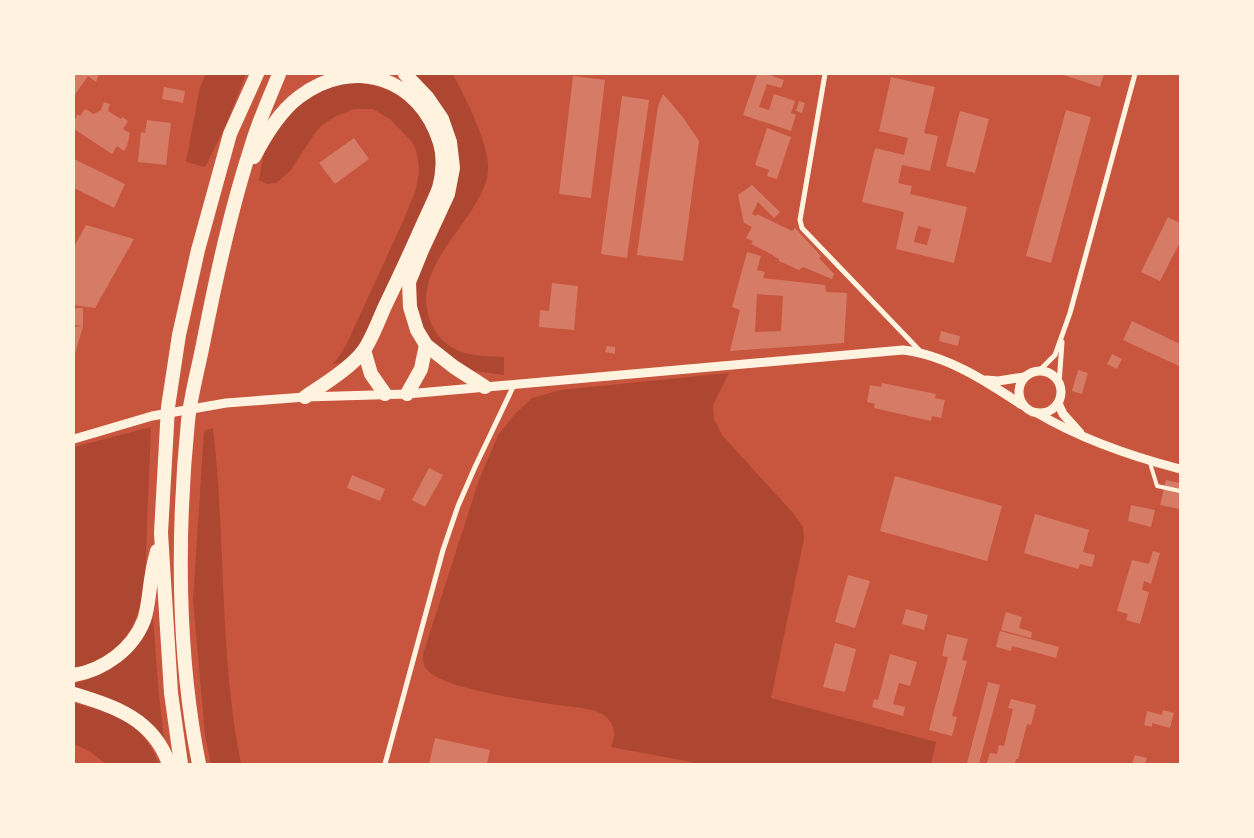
<svg xmlns="http://www.w3.org/2000/svg" width="1254" height="838" viewBox="0 0 1254 838" font-family="'Exo 2',sans-serif">
<rect width="100%" height="100%" fill="#c8553d"/>
<g fill="#ae4732">
<polygon points="206,74 246,74 226,125 205,167 186,162 200,87"/>
<path d="M413,74h40c12,24 41,77 34,104 -13,49 -81,91 -55,147 15,31 43,31 72,32v18l-30,-4 -18,-8 -10,-6 -21,-23 -8,-19 -2,-33 38,-85z"/>
<path d="M351,82c36,2 65,18 79,52 4,9 8,20 8,30 -1,8 -3,16 -4,23l-75,159 -16,16 -11,3 9,-11 7,-13 57,-124 11,-28 3,-17 -1,-12 -2,-10 -4,-8 -22,-23 -17,-10h-19l-18,7 -15,10 -6,7 -25,38 -14,12 -9,1 -8,-4c3,-15 4,-32 13,-45 17,-29 47,-47 79,-53z"/>
<path d="M729,373l-16,32 1,14 8,16 71,78 10,14 1,12 -33,159 165,44 -5,22h-238l-2,-2 -80,-15c5,-12 5,-20 -5,-30 -8,-8 -30,-10 -41,-11 -28,-4 -118,-16 -137,-35 -5,-5 -5,-10 -5,-17l56,-174 19,-45 16,-20 18,-17 29,-8z"/>
<path d="M151,427c-1,33 -3,67 -4,100 -2,64 1,121 -73,142v-222z"/>
<path d="M213,428c13,112 6,226 28,336h-30l-6,-29 -12,-135 11,-169z"/>
<path d="M150,619h3l6,77 5,42 -37,-31 -8,-5 -45,-15v-4c44,-9 53,-30 76,-64z"/>
<path d="M74,703c15,4 31,8 45,14 18,7 34,30 40,47h-53l-17,-13 -15,-7z"/>
</g>
<g fill="#d67c66" fill-rule="evenodd">
<polygon points="74,74 99,74 96,82 88,76 74,96"/>
<polygon points="757,74 767,74 784,80 781,88 767,84 759,107 769,110 774,94 795,101 791,113 796,115 791,131 743,115"/>
<polygon points="1061,74 1104,74 1100,87"/>
<polygon points="573,76 605,80 591,198 559,194"/>
<path d="M891,77l44,10 -11,46 14,3 -8,35 -28,-6 -4,18 14,3 -2,8 57,13 -13,56 -58,-14 8,-37 -42,-10 13,-54 29,7 4,-17 -29,-7zM918,226l13,3 -4,16 -13,-3z"/>
<polygon points="164,87 185,91 183,103 162,99"/>
<polygon points="663,94 682,116 699,141 683,261 637,255 658,106"/>
<polygon points="622,96 649,100 627,258 601,254"/>
<polygon points="799,101 805,103 802,113 796,111"/>
<polygon points="104,102 110,104 108,111 121,119 123,117 128,121 123,129 130,133 127,146 124,151 117,146 112,154 74,129 74,121 78,114 80,116 85,109 94,114 101,110"/>
<polygon points="1066,110 1091,117 1051,263 1026,256"/>
<polygon points="960,111 989,119 975,173 946,166"/>
<polygon points="147,120 171,123 166,165 138,162 141,132 145,133"/>
<polygon points="767,128 791,137 777,179 767,176 769,170 755,165"/>
<polygon points="354,138 369,159 335,184 319,163"/>
<polygon points="74,159 125,184 114,208 74,188"/>
<polygon points="752,185 780,212 774,218 758,202 752,214 756,216 757,214 792,231 795,228 821,256 819,258 834,274 832,279 803,267 799,270 779,261 779,259 773,256 773,255 751,244 753,241 746,238 752,227 744,223 738,195"/>
<polygon points="1168,217 1180,223 1180,242 1160,281 1141,272"/>
<polygon points="86,225 134,239 95,308 74,305 74,247"/>
<path d="M747,252l14,4 -4,14 8,2 -2,6 62,7 1,7 21,1 -3,50 -114,8 10,-41 -8,-3zM757,294l26,2 -2,35 -26,1z"/>
<polygon points="552,283 578,286 574,330 539,327 540,310 549,311"/>
<polygon points="74,308 83,308 83,326 74,357 74,327 83,326 74,325"/>
<polygon points="1132,321 1180,344 1180,363 1179,366 1123,340"/>
<polygon points="941,331 960,336 958,346 939,341"/>
<polygon points="607,346 615,347 615,354 605,352"/>
<polygon points="1112,354 1122,359 1117,369 1107,364"/>
<polygon points="1078,370 1088,373 1082,394 1072,391"/>
<polygon points="882,383 936,394 935,398 945,400 941,418 932,416 931,421 874,408 875,404 867,402 870,385 881,387"/>
<polygon points="429,468 443,475 425,507 412,500"/>
<polygon points="352,475 385,489 380,501 347,488"/>
<polygon points="895,476 1002,506 987,561 880,531"/>
<polygon points="1166,480 1180,483 1179,509 1160,505"/>
<polygon points="1131,505 1155,510 1151,527 1128,521"/>
<polygon points="1035,514 1089,530 1083,552 1095,555 1092,567 1080,564 1078,569 1024,553"/>
<polygon points="1153,551 1160,553 1151,584 1144,581 1142,590 1149,592 1140,624 1126,620 1128,614 1117,611 1132,560 1149,564"/>
<polygon points="848,575 870,581 855,628 835,622"/>
<polygon points="906,609 928,615 924,630 902,624"/>
<polygon points="1006,612 1022,617 1019,628 1032,632 1031,638 1001,630"/>
<polygon points="1000,631 1059,647 1056,658 1012,646 1011,651 996,647"/>
<polygon points="947,634 968,639 962,660 967,661 952,716 957,717 952,736 929,730 948,657 942,656"/>
<polygon points="835,643 856,649 845,692 823,687"/>
<polygon points="890,654 917,662 910,686 899,683 893,704 905,707 903,716 872,707 874,699 878,700"/>
<polygon points="988,682 1000,685 979,764 972,764 967,763"/>
<polygon points="1011,699 1036,705 1031,725 1027,724 1018,759 1016,759 1015,764 987,763 990,753 997,754 999,745 1004,746 1013,709 1008,708"/>
<polygon points="1163,710 1174,713 1170,728 1152,723 1152,727 1144,725 1147,711 1162,715"/>
<polygon points="435,738 490,750 487,764 429,764"/>
<polygon points="1135,755 1147,758 1145,764 1132,764"/>
</g>
<g fill="none" stroke-linecap="round" stroke-linejoin="round">
<polyline stroke="#fff3e0" stroke-width="4" points="1150,463 1157,486 1180,491"/>
<g stroke="#fff3e0" stroke-width="5">
<polyline points="825,74 800,220 802,228 921,352"/>
<polyline points="1040,370 1055,355 1070,313 1135,74"/>
<polyline points="1059,384 1062,342"/>
<polyline points="385,764 443,550 458,506 475,467 514,385"/>
</g>
<g stroke="#fff3e0" stroke-width="9">
<circle cx="1040" cy="392" r="21"/>
<polyline points="986,380 998,381 1024,377"/>
<polyline points="1058,403 1063,414 1080,433"/>
<path d="M1037,413c44,26 93,43 143,56"/>
<path d="M74,439l78,-23 74,-13 79,-6 102,-3 496,-44c43,5 83,31 119,55"/>
</g>
<g stroke="#fff3e0" stroke-width="14">
<polyline points="405,74 427,97 442,119 450,142 453,168 448,194 422,250 409,282 410,307 417,330 426,345 454,367 485,387"/>
<path d="M254,157c11,-21 25,-45 45,-60 54,-41 121,-20 141,46 4,13 3,31 -1,45 -4,11 -10,23 -15,34 -12,27 -24,53 -37,80 -7,14 -14,35 -23,48 -13,18 -40,34 -59,47"/>
<polyline points="364,350 371,374 385,394"/>
<polyline points="407,394 421,369 426,345"/>
<path d="M74,675c30,-5 59,-26 70,-55 5,-15 5,-31 8,-46 1,-8 3,-15 5,-23"/>
<path d="M74,694c42,13 79,25 95,70"/>
<polyline points="181,764 171,693 161,533 168,407 179,335 198,250 230,134 257,74"/>
<path d="M199,764c-22,-109 -22,-232 -11,-343 3,-27 11,-55 16,-82 13,-66 27,-131 48,-195 7,-24 18,-47 27,-70"/>
</g>
</g>
<rect width="1254" height="838" fill="none" stroke="#fff3e0" stroke-width="150"/>
</svg>
